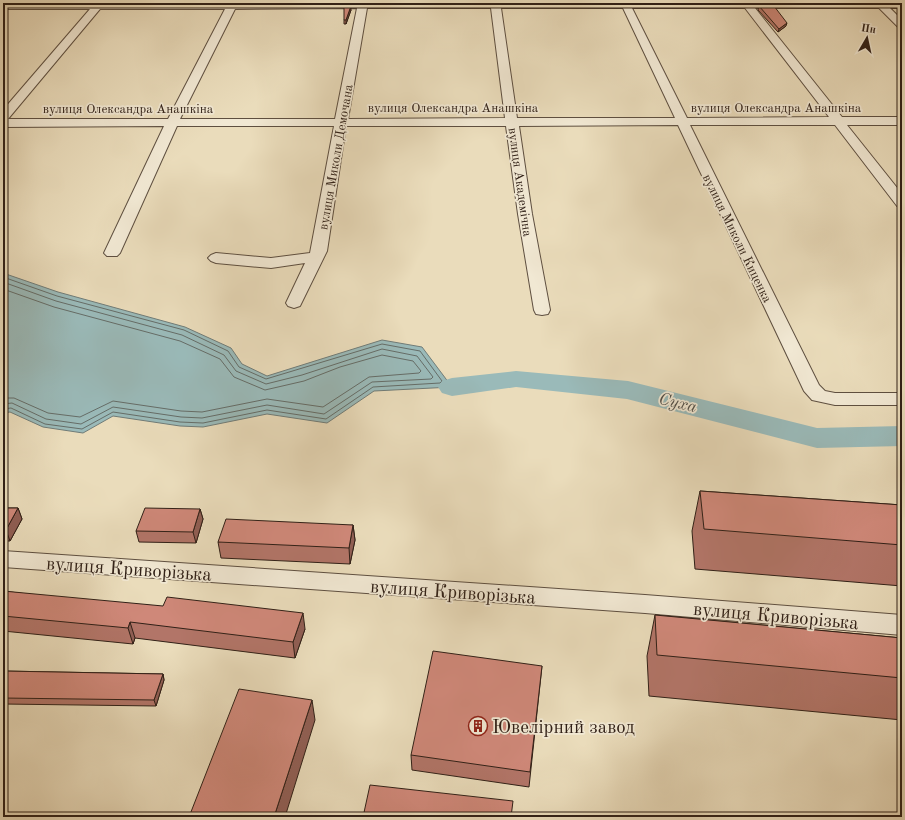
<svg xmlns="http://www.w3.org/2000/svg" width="905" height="820" viewBox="0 0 905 820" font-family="'Old Standard TT',serif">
<rect width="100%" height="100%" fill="#eadcbb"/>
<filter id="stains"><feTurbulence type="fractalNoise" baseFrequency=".005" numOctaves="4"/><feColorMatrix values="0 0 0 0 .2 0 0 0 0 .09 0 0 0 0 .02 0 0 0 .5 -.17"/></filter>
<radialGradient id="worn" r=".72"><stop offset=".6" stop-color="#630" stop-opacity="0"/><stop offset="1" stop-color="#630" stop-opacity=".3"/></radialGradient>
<polygon fill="#9abab9" stroke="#707c78" points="3,273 58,292 185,327 231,348 242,364 267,376 382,340 422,347 452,387 374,391 327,423 267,414 203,427 180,426 113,416 83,433 43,427 10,412 3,413"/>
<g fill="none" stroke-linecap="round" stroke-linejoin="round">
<g stroke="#656d68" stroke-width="1">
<polyline points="3,277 57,296 184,330 228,351 239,367 266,379 382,344 420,351 442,381 440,383 373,387 326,419 267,410 203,423 180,422 113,412 82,429 45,424 11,408 3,409"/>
<polyline points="3,282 56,301 182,335 224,355 236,371 266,384 302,375 382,349 417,356 433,377 431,379 372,382 324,414 267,405 202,418 181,417 113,407 81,424 46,419 12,403 3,404"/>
<polyline points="3,289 54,307 180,341 220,359 234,377 265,390 304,381 340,367 382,355 413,361 421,371 419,373 369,377 323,407 267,399 202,412 181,411 113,401 80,417 48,413 14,398 3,398"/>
</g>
<polygon fill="#9abab9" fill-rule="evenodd" points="516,371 628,381 817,428 902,426 902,446 817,448 627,399 516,387 452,396 442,393 438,387 442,381 452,378"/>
<defs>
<g id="street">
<path d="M3,3h899v5h-12l12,12v8l-4,-1 -19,-19h-124l87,109h60v8h-55l55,69v13l-5,-1 -62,-81h-145l129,260 6,6 10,2h67v12h-67l-23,-5 -8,-9 -126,-266 -159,1 13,88 18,96 -2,4 -6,1 -6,-1 -2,-4 -16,-96 -12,-88h-160l-19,125 -27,55 -6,2 -6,-2 -2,-3 19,-40 -34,5 -55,-5 -5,-2 -3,-3 3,-3 5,-2 55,5 39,-5 24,-127h-157l-57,127 -3,3h-10l-3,-3 60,-127 -161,1v-17l87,-101h-87zM357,8l-22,111h-155l55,-110zM367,8h124l14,110 -157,1zM501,8h122l52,110h-158zM632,8h113l84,109 -142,1zM100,9h125l-57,110h-160z"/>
<polygon points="3,551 645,595 902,615 902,635 645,613 3,567"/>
</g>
</defs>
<use href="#street" stroke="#5e4f40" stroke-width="2"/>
<use href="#street" fill="#f1e8d3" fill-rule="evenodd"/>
</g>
<g fill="#b27568" stroke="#302017">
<polygon points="759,6 786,26 778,32 758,10"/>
<polygon points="351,10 346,24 344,24 344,20"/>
<polygon points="700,491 902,505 902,586 695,569 692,531"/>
<polygon points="3,508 18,508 22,519 10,541 3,541"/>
<polygon points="200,509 203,519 196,543 139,542 136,531"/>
<polygon points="353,525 355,540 350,564 221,558 218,542"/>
<polygon points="3,591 305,629 295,658 135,638 133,644 3,631"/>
<polygon points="655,615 902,638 902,720 649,696 647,656"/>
<polygon points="542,666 529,787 412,770 411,755"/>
<polygon points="3,671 163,674 164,680 156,706 3,704"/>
</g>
<g fill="#915f55" stroke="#302017">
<polygon points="351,6 351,10 346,24 346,20"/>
<polygon points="787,23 786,26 778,32 779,29"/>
<polygon points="18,508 22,519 10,541 6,530"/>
<polygon points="200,509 203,519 196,543 193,532"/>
<polygon points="353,525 355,540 350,564 349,548"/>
<polygon points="303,613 305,629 295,658 293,642"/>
<polygon points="130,622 135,638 133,644 128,628"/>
<polygon points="163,674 164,680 156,706 154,700"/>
<polygon points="312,700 315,720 285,817 274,817"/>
</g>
<g fill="#cf8879" stroke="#302017">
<polygon points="344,6 351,6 346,20 344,20"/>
<polygon points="759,6 774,6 787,23 779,29"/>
<polygon points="700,491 902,505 902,545 704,529"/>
<polygon points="3,508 18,508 6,530 3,530"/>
<polygon points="145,508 200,509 193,532 136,531"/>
<polygon points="226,519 353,525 349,548 218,542"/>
<polygon points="3,591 163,606 167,597 303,613 293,642 130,622 128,628 3,616"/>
<polygon points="655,615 902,638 902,678 657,655"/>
<polygon points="433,651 542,666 530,772 411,755"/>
<polygon points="3,671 163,674 154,700 3,698"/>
<polygon points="239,689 312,700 274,817 189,817"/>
<polygon points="370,785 513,801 511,817 363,817"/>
</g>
<defs>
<symbol id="building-ring" viewBox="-11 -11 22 22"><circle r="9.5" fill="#f1e8d3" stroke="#8f2418" stroke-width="1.5"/><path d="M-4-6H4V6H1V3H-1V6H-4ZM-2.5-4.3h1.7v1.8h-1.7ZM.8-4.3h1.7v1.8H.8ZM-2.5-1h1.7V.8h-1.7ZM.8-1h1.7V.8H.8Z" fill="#8f2418"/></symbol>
</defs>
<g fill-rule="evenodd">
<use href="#building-ring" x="467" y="715" width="22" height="22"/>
</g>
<g text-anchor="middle" stroke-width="3.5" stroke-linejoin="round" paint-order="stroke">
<g font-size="13" fill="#302017" stroke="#f1e8d3">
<text x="453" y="112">вулиця Олександра Анашкіна</text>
<text x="776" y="112">вулиця Олександра Анашкіна</text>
<text x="128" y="113">вулиця Олександра Анашкіна</text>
<text transform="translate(335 157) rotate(-80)" y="5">вулиця Миколи Демочана</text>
<text transform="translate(521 182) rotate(82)" y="5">вулиця Академічна</text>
<text transform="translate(738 238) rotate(64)" y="5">вулиця Миколи Киценка</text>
</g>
<g font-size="17" font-style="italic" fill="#504e48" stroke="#f1e8d3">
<text transform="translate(678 402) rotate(14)" y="6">Суха</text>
</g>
<g font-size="19" fill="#302017" stroke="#f1e8d3">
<text transform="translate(129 568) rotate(4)" y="7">вулиця Криворізька</text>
<text transform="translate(453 591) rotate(4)" y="7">вулиця Криворізька</text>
<text transform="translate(776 615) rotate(5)" y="7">вулиця Криворізька</text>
</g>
<g font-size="19" fill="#302017" stroke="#f1e8d3" text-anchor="start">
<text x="492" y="733">Ювелірний завод</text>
</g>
</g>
<rect width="905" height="820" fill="none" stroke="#eadcbb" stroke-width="16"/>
<rect x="4" y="4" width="897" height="812" fill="none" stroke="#302017" stroke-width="2"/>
<rect x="8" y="8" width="889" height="804" fill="none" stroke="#302017"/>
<g transform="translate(867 38) rotate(9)" stroke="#f1e8d3" stroke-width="3" paint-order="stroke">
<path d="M0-3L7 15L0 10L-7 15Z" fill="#302017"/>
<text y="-6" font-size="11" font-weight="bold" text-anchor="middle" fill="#302017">Пн</text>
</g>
<rect width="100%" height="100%" filter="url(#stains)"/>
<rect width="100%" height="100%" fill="url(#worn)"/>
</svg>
